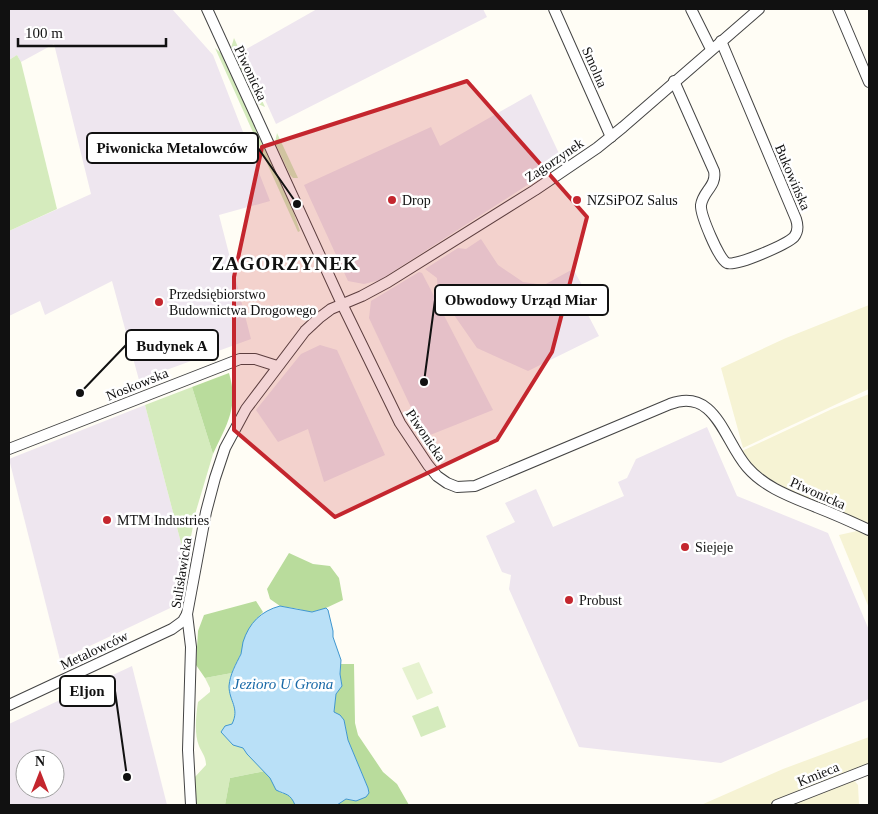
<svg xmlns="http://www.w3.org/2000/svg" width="878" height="814" viewBox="0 0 878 814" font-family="'Times New Roman',serif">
<rect width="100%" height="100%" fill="#fffdf5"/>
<g fill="#eee6ef" fill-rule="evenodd">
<polygon points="9,9 172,9 213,55 270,201 219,215 251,339 139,380 112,281 45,315 40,301 9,316 9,231 91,194 54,44 21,62 17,55 9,60"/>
<polygon points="317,9 483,9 487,17 276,124 243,51"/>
<polygon points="531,94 563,162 380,280 364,284 348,281 304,185 431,127 440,146"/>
<polygon points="481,239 498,265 523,282 544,285 573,269 595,308 587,313 599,336 528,371 477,348 438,292 437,278 425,269 458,248 466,249"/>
<polygon points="419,272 422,273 493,410 425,437 369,318 371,301"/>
<polygon points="320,345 337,350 385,455 324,482 308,429 278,442 256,410 301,354"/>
<polygon points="145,405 186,562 183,602 60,660 9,459"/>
<polygon points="707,427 737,496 828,533 869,630 869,699 721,763 579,747 509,589 511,575 502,572 486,536 515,522 505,503 536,489 553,527 624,496 618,482 627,478 636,459"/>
<path d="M132,666l35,139h-158v-81zM25,759h30v30h-30z"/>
</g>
<g fill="#f6f3d4">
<polygon points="869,305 869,389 743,448 721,368 786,338"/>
<polygon points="869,394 869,525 823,506 772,481 756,469 742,451 832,409"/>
<polygon points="857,531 869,534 869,608 839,535"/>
<polygon points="869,737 869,766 768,805 701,805 783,769"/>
<polygon points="853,779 858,785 859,805 787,805"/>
</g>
<g fill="#d5ebbd">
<polygon points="234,38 265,107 256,103 231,48"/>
<polygon points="215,48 221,53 292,208 300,231 298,232"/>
<polygon points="17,55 21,62 57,209 9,231 9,60"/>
<polygon points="277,133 298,178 293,178 290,175 275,143"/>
<polygon points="192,387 213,454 196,511 186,562 145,405"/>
<path d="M232,673c-1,5 -3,11 -2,16 1,13 9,22 2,35l-7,2 -4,6 12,13 10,3 4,6 18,17 -35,7 -5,27h-30l-1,-27 12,-13c0,-8 -4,-12 -7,-19 -5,-12 -3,-31 -1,-44l12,-10v-4l-5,-10z"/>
<polygon points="438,706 446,727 421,737 412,716"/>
</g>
<g fill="#b9dc9c">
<path d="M229,373c10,34 -2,51 -16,81l-21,-67z"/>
<polygon points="289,553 313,564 330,566 339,578 343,600 326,608 312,612 305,611 299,609 280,606 270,599 267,589"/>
<path d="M256,601l7,11c-11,11 -16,23 -21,38 -2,8 -8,15 -10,23l-27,5 -9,-13 2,-34 6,-16z"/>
<path d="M341,664h13l1,59 3,12 25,37 14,12 12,21h-72l9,-6c8,3 18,0 23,-6l-1,-5 -20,-48 -4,-20 -10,-8 2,-18 6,-8 -2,-12z"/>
<path d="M265,771l16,22c8,1 11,4 14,12h-70l5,-27z"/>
</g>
<polygon fill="#e6f2cf" points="419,662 433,693 417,700 402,668"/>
<path fill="#b9e0f7" stroke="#3f96cf" d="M280,606l32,6 14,-4 2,2 5,21v6l8,23 -1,14 2,12 -6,8 -2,18 6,3 4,5 4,20 20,48 1,5 -3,4 -10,4 -10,-2 -9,6h-42c-5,-12 -9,-10 -19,-15l-6,-12 -23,-24 -4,-6 -10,-3 -12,-13 4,-6 7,-2c8,-16 -3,-23 -3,-38 1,-12 7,-22 12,-32 1,-4 1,-8 2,-12 6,-19 18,-31 37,-36z"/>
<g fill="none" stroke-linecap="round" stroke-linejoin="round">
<defs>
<g id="street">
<path d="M207,9l135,295 58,119 28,42 9,11 10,7 10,4 18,-1 195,-82c46,-17 54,37 77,63 18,21 45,30 69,40 18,7 36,15 53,23"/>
<polyline points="554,9 611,137"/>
<polyline points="691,9 711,49"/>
<polyline points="838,9 869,82"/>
<path d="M674,81l40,90c3,15 -11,20 -13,34 -1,9 18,55 26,58 9,4 60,-19 67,-26 4,-5 4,-12 2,-18l-75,-178"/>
<polyline points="9,449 240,359 255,359 277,366"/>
<polyline points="9,705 172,629 183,621 187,614"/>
<polyline points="191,805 188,750 191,647 187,614 206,512 215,478 225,448 246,409 305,331 319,318 331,309 362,296 388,282 535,190 597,148 623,127 759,9"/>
<polyline points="777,805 869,769"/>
</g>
</defs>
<use href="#street" stroke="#444" stroke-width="12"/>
<use href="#street" stroke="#fff" stroke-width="10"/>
</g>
<path fill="#c4262e" fill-opacity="0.2" stroke="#c4262e" stroke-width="4" stroke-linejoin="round" d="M467,81l120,136 -35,135 -55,88 -162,77 -101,-87v-153l28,-130z"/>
<g fill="#c4262e" stroke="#fff" stroke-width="2">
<circle cx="392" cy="200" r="5"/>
<circle cx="577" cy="200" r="5"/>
<circle cx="159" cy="302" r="5"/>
<circle cx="107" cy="520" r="5"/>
<circle cx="685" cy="547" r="5"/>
<circle cx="569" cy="600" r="5"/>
</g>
<g text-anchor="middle" stroke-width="5" stroke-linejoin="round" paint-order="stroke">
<g font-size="14" fill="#111" stroke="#fff">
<text transform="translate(595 67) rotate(66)" y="5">Smolna</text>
<text transform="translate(251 73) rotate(65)" y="5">Piwonicka</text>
<text transform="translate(554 160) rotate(-34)" y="5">Zagorzynek</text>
<text transform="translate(793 177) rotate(67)" y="5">Bukowińska</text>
<text transform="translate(137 384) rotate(-22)" y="5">Noskowska</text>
<text transform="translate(426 435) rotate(56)" y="5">Piwonicka</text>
<text transform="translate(818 493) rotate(24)" y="5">Piwonicka</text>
<text transform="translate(181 573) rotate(-81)" y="5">Sulisławicka</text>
<text transform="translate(94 650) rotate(-25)" y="5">Metalowców</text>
<text transform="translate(818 774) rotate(-22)" y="5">Kmieca</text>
</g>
<g font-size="14" fill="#111" stroke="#fff" text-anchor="start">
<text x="402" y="205">Drop</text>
<text x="587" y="205">NZSiPOZ Salus</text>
<text x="169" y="299">Przedsiębiorstwo<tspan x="169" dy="16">Budownictwa Drogowego</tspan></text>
<text x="117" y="525">MTM Industries</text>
<text x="695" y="552">Siejeje</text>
<text x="579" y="605">Probust</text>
</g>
<g font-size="15" font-style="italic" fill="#1768a6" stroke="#fff">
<text x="283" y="689">Jezioro U Grona</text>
</g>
<g font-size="19" font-weight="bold" letter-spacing="1" fill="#111" stroke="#fff">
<text x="285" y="270">ZAGORZYNEK</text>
</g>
</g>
<path fill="none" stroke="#111" stroke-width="2" d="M297 204L258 148M424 382L435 300M80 393L126 345M127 777L115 691"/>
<g fill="#111" stroke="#fff" stroke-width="2">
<circle cx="297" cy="204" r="5"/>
<circle cx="424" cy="382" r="5"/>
<circle cx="80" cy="393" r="5"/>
<circle cx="127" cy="777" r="5"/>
</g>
<g fill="#fff" stroke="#111" stroke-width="2">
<rect x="87" y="133" width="171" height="30" rx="5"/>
<rect x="435" y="285" width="173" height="30" rx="5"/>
<rect x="126" y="330" width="92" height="30" rx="5"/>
<rect x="60" y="676" width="55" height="30" rx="5"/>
</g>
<g font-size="15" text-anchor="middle" font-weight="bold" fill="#111">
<text x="172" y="153">Piwonicka Metalowców</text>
<text x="521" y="305">Obwodowy Urząd Miar</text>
<text x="172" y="351">Budynek A</text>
<text x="87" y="696">Eljon</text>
</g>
<rect width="878" height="814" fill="none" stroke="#111111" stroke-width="20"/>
<g transform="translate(40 774)"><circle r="24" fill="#ffffff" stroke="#a0a0a0"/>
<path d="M0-4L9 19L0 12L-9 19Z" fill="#c4262e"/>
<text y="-8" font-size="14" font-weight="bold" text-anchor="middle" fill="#111111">N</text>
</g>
<path d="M18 38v8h148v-8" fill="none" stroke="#111111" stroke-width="2.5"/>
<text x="25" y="38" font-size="15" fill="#111111" stroke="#ffffff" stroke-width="4" paint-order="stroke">100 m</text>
</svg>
